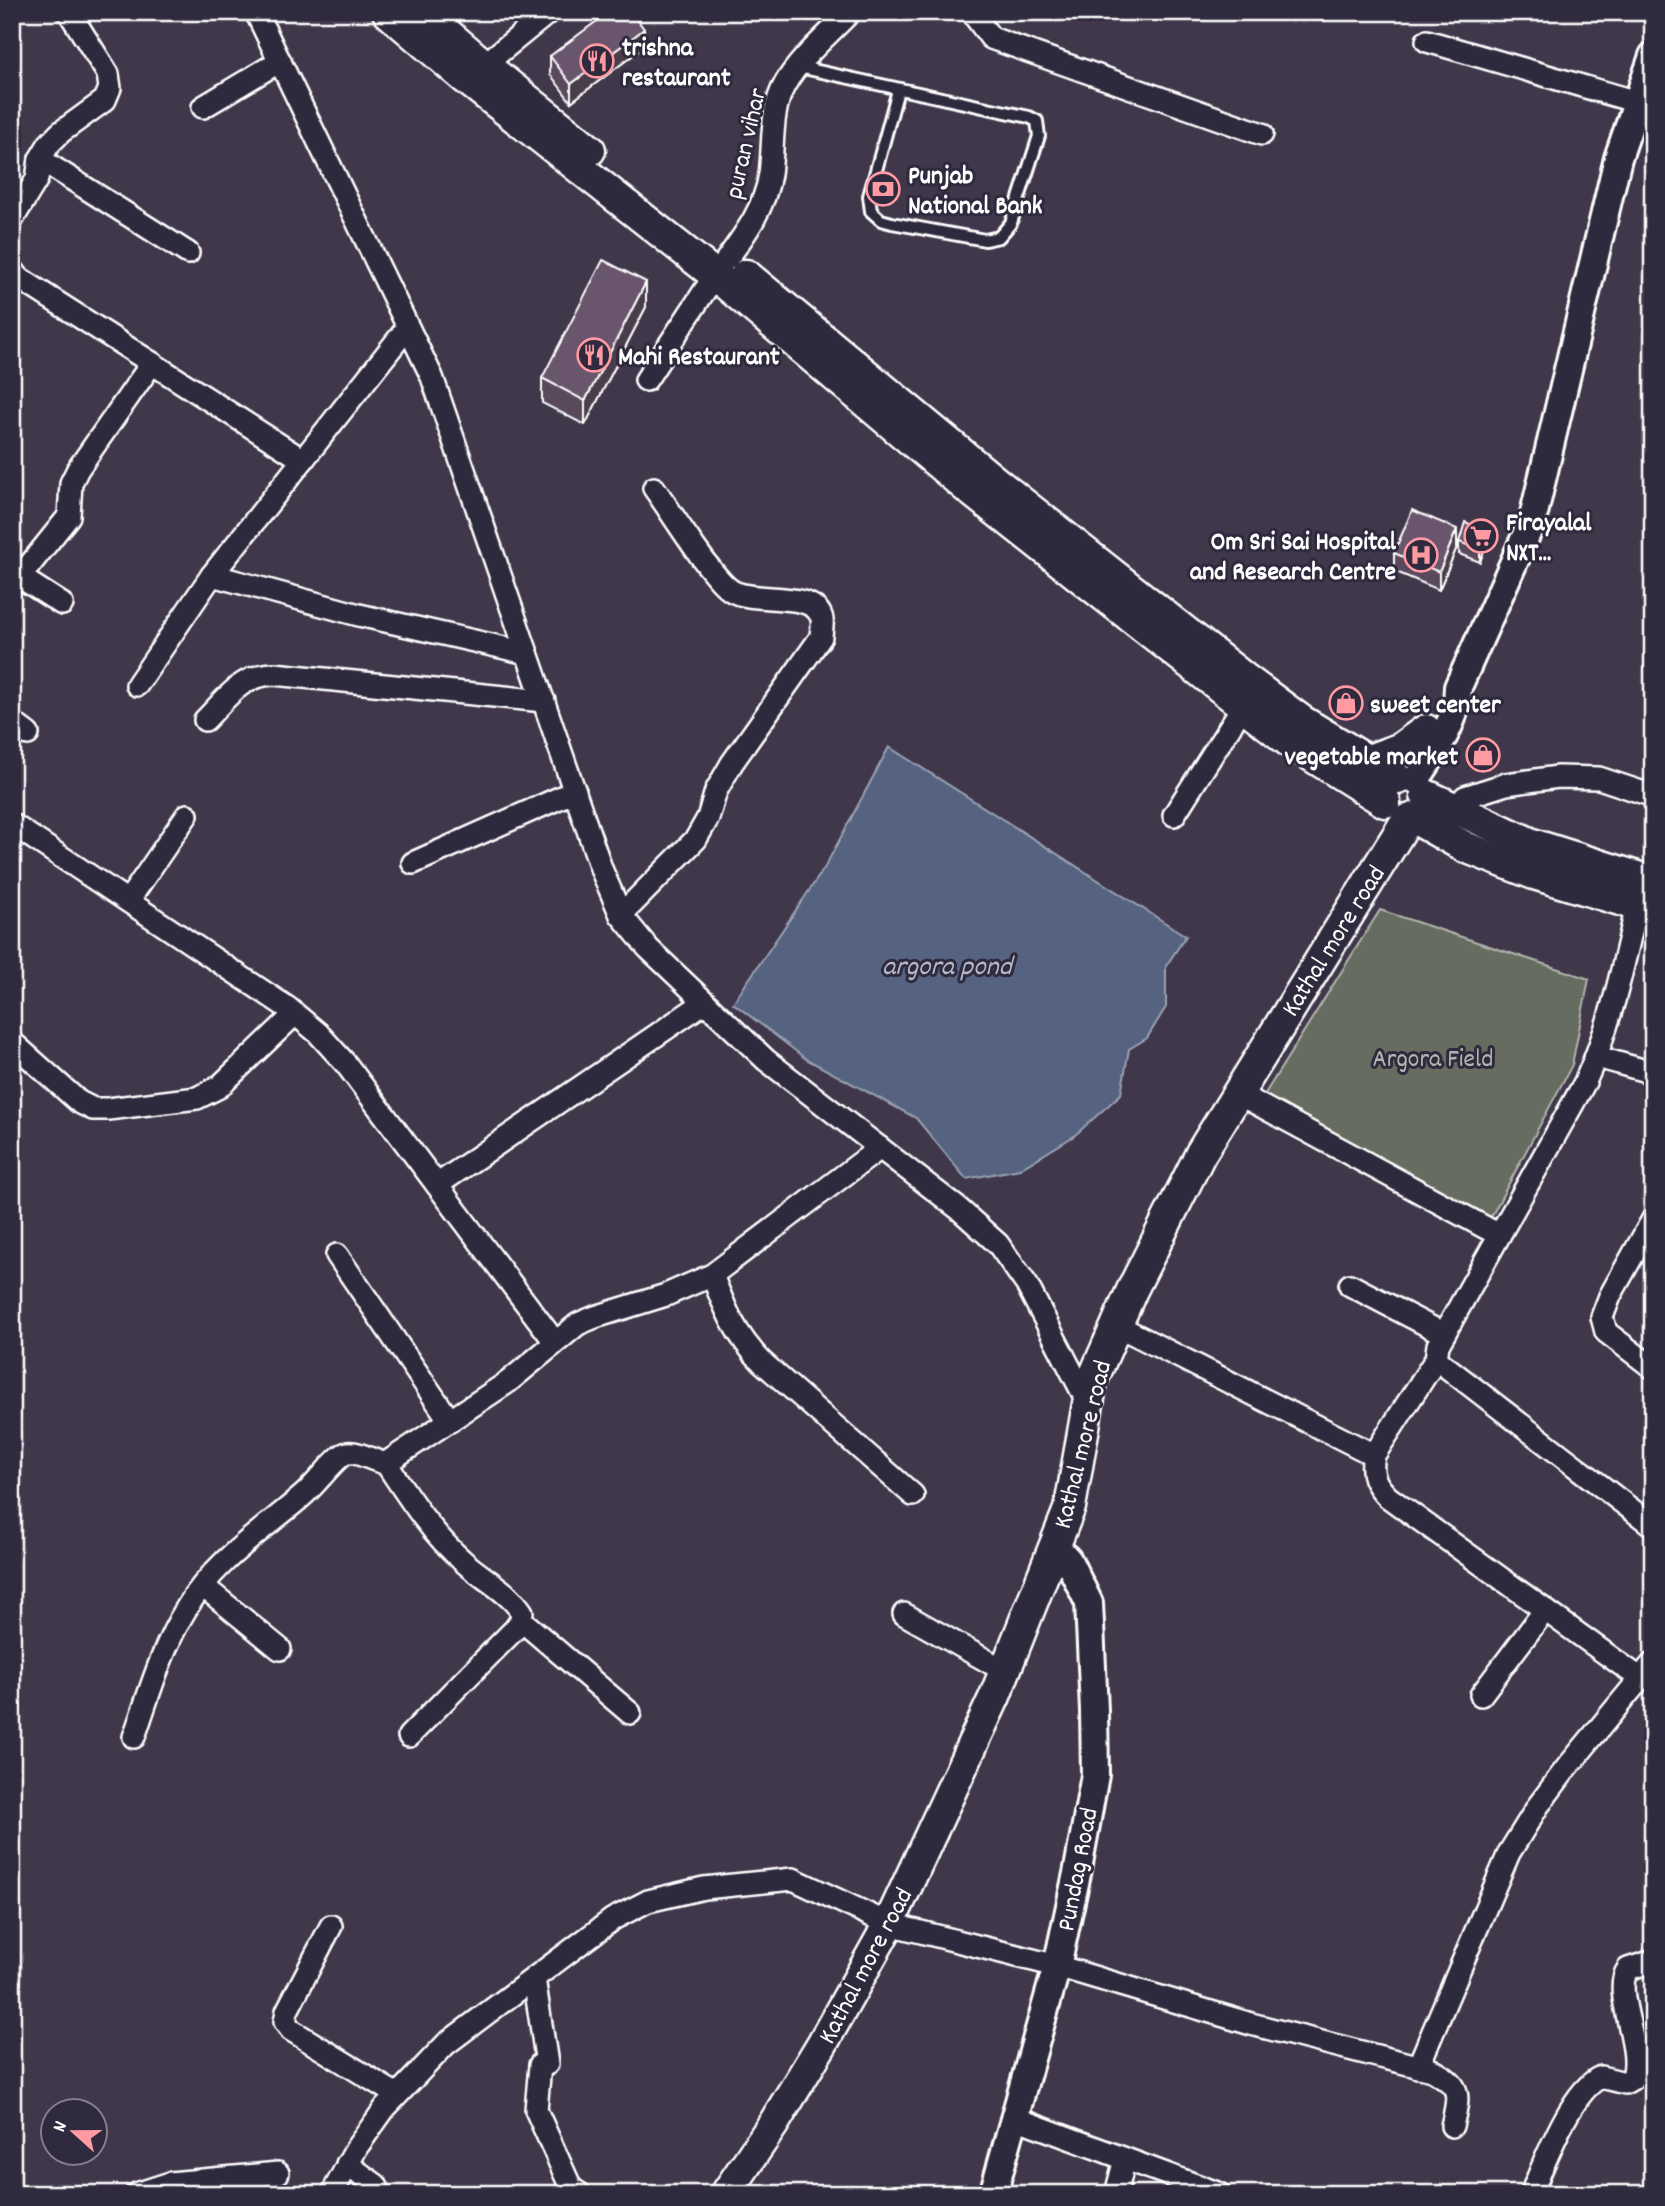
<svg xmlns="http://www.w3.org/2000/svg" width="1665" height="2206" viewBox="0 0 1665 2206" font-family="Dekko,sans-serif">
<rect width="100%" height="100%" fill="#40374b"/>
<filter id="ink" filterUnits="userSpaceOnUse"><feTurbulence type="fractalNoise" baseFrequency=".0143" numOctaves="2"/><feDisplacementMap in="SourceGraphic" scale="14" xChannelSelector="R" yChannelSelector="G"/><feConvolveMatrix kernelMatrix="1 2 1 2 8 2 1 2 1" color-interpolation-filters="sRGB"/></filter>
<g filter="url(#ink)">
<polygon fill="#666c5e" stroke="#b2b6ae" stroke-width="2" points="1380,910 1589,979 1572,1065 1484,1230 1261,1100"/>
<polygon fill="#566480" stroke="#9aa2b3" stroke-width="2" points="889,747 1186,936 1166,966 1166,1007 1147,1038 1129,1049 1121,1094 1074,1136 1020,1169 966,1179 916,1118 806,1059 733,1003 825,867"/>
<g fill="none" stroke-linecap="round" stroke-linejoin="round">
<defs>
<polyline id="service" points="799,67 1029,117 1037,121 1039,136 1011,223 999,237 985,240 892,223 881,220 871,211 869,196 898,90"/>
<g id="minor">
<polyline points="256,12 432,377 602,871 621,915 648,948 766,1060 959,1209 998,1244 1027,1285 1088,1403"/>
<polyline points="975,12 976,18 991,38 1262,134"/>
<polyline points="1427,41 1637,102"/>
<polyline points="484,65 549,12"/>
<polyline points="203,107 280,61"/>
<polyline points="40,159 188,253"/>
<polyline points="12,220 37,179 40,159 49,144 61,132 105,100 110,88 108,74 69,12"/>
<path d="M727,259c19,-26 38,-52 43,-85 4,-29 0,-64 15,-90 14,-25 44,-50 65,-72"/>
<polyline points="12,269 19,278 303,460"/>
<polyline points="646,380 715,275"/>
<polyline points="212,575 359,615 527,653"/>
<polyline points="62,604 20,577 69,516 71,483 78,469 152,363"/>
<polyline points="137,685 212,575 407,328"/>
<path d="M205,720c22,-22 36,-45 69,-46l270,27"/>
<polyline points="12,722 28,734"/>
<polyline points="1455,809 1465,797 1506,784 1558,777 1599,778 1653,796"/>
<polyline points="1174,815 1243,706"/>
<polyline points="12,824 288,1008 318,1033 346,1064 555,1342"/>
<polyline points="413,863 575,791"/>
<polyline points="128,901 187,815"/>
<path d="M1637,906c-14,60 -26,119 -52,176l-147,263 -2,14 217,167"/>
<path d="M621,915l75,-76 12,-21 8,-27 16,-28 89,-126c0,-6 3,-15 0,-21 -10,-26 -67,-12 -89,-25 -20,-12 -62,-81 -78,-103"/>
<polyline points="12,1042 79,1102 93,1109 108,1109 197,1098 219,1087 295,1014"/>
<polyline points="1597,1057 1653,1073"/>
<polyline points="1237,1093 1499,1235"/>
<polyline points="437,1185 705,1002"/>
<polyline points="1653,1219 1610,1296 1602,1317 1606,1332 1653,1368"/>
<polyline points="337,1255 450,1421"/>
<path d="M712,1275c14,36 23,59 50,87l151,133"/>
<polyline points="1350,1285 1444,1334"/>
<polyline points="1116,1325 1374,1455"/>
<path d="M1436,1359l-62,96c-4,19 1,29 14,42l253,182"/>
<path d="M386,1463c23,35 46,71 78,99 19,17 44,29 58,50l-1,8 -6,9 -106,107"/>
<polyline points="203,1586 280,1649"/>
<polyline points="904,1614 1005,1671"/>
<polyline points="521,1620 630,1713"/>
<polyline points="1481,1695 1545,1610"/>
<path d="M134,1737c15,-43 28,-89 52,-128 28,-47 73,-76 114,-111 15,-12 26,-29 41,-42 13,-10 30,6 45,7l122,-81 70,-58 17,-7 71,-22 46,-20 168,-127"/>
<polyline points="331,1926 287,2011 285,2022 291,2030 397,2095"/>
<polyline points="534,1978 547,2064"/>
<polyline points="540,2065 536,2110 571,2188 580,2194"/>
<polyline points="1418,2067 1509,1853 1538,1806 1565,1770 1653,1663"/>
<polyline points="1015,2118 1220,2194"/>
<polyline points="347,2164 376,2185 380,2194"/>
<polyline points="136,2194 170,2183 278,2173"/>
<path d="M332,2194l25,-47 28,-39 61,-64 167,-125 35,-18 56,-13 89,-9 96,45 168,42 194,58 181,46c31,17 27,25 20,56"/>
<polyline points="1116,2194 1125,2159"/>
<path d="M1531,2194c13,-30 40,-104 70,-117l24,6 7,-4c13,-31 -21,-87 -4,-110l25,-8"/>
</g>
<g id="tertiary">
<path d="M1416,780c18,-28 42,-58 42,-93l74,-165 86,-364 35,-102"/>
<polyline points="993,2194 1057,1966 1078,1869 1095,1775 1094,1710 1089,1603 1068,1560 1054,1545"/>
</g>
<g id="secondary">
<polyline points="388,12 465,78 715,275 965,486 1084,580 1291,743 1385,802"/>
<polyline points="422,12 484,65 590,150"/>
<polyline points="746,275 997,483 1244,678 1302,721 1398,779"/>
<polyline points="1366,761 1401,748 1426,730"/>
<polyline points="1426,795 1532,844 1653,882"/>
<polyline points="1414,818 1465,847 1534,874 1653,910"/>
<polyline points="726,2194 774,2123 822,2044 889,1924 995,1696 1070,1507 1092,1381 1132,1290 1201,1153 1407,820"/>
</g>
</defs>
<use href="#service" stroke="#fff" stroke-width="16"/>
<use href="#minor" stroke="#fff" stroke-width="26"/>
<use href="#tertiary" stroke="#fff" stroke-width="32"/>
<use href="#secondary" stroke="#fff" stroke-width="35"/>
<use href="#service" stroke="#2f2a3d" stroke-width="10"/>
<use href="#minor" stroke="#2f2a3d" stroke-width="21"/>
<use href="#tertiary" stroke="#2f2a3d" stroke-width="26"/>
<use href="#secondary" stroke="#2f2a3d" stroke-width="30"/>
</g>
<g fill="#5a495d" stroke="#fff" stroke-width="2">
<polygon points="644,47 571,102 550,74 550,56"/>
<polygon points="646,307 585,425 542,403 542,378"/>
<polygon points="1459,542 1486,544 1480,562 1459,554"/>
<polygon points="1457,547 1439,590 1394,571 1394,553"/>
</g>
<g fill="#4a3c4c" stroke="#fff" stroke-width="2">
<polygon points="644,29 644,47 571,102 571,84"/>
<polygon points="646,282 646,307 585,425 585,401"/>
<polygon points="1457,529 1457,547 1439,590 1439,572"/>
<polygon points="1486,531 1486,544 1480,562 1480,550"/>
</g>
<g fill="#69556c" stroke="#fff" stroke-width="2">
<polygon points="609,12 632,12 644,29 571,84 550,56"/>
<polygon points="603,260 646,282 585,401 542,378"/>
<polygon points="1412,510 1457,529 1439,572 1394,553"/>
<polygon points="1465,522 1486,531 1480,550 1459,542"/>
</g>
</g>
<defs>
<symbol id="restaurant-ring" viewBox="-11 -11 22 22"><circle r="9.5" fill="#2f2a3d" stroke="#ff9aa2" stroke-width="1.5"/><path d="M-5-6h1v4h1v-4h1v4h1v-4h1v5L-1.5 .5V6h-2V.5L-5-1ZM5-6V6H3V1.5H1.5Q1.5-4 5-6Z" fill="#ff9aa2"/></symbol>
<symbol id="bank-ring" viewBox="-11 -11 22 22"><circle r="9.5" fill="#2f2a3d" stroke="#ff9aa2" stroke-width="1.5"/><path d="M-6-4H6V4H-6ZM0-2.3a2.3 2.3 0 1 0 0 4.6a2.3 2.3 0 1 0 0-4.6Z" fill="#ff9aa2"/></symbol>
<symbol id="supermarket-ring" viewBox="-11 -11 22 22"><circle r="9.5" fill="#2f2a3d" stroke="#ff9aa2" stroke-width="1.5"/><path d="M-6-5.5h2.5l.6 2H6L4.5 2H-2.5L-4.4-4H-6ZM-1.5 3.2a1.3 1.3 0 1 0 .1 0ZM3 3.2a1.3 1.3 0 1 0 .1 0Z" fill="#ff9aa2"/></symbol>
<symbol id="hospital-ring" viewBox="-11 -11 22 22"><circle r="9.5" fill="#2f2a3d" stroke="#ff9aa2" stroke-width="1.5"/><path d="M-5-5h3v3.5h4V-5h3V5h-3V1.5h-4V5h-3Z" fill="#ff9aa2"/></symbol>
<symbol id="shop-ring" viewBox="-11 -11 22 22"><circle r="9.5" fill="#2f2a3d" stroke="#ff9aa2" stroke-width="1.5"/><path d="M-5-2.5h2.3a2.7 3.5 0 0 1 5.4 0H5L5.5 6h-11ZM-1.5-2.5h3a1.5 2.3 0 0 0-3 0Z" fill="#ff9aa2"/></symbol>
</defs>
<g fill-rule="evenodd">
<use href="#restaurant-ring" x="578" y="42" width="38" height="38"/>
<use href="#bank-ring" x="864" y="170" width="38" height="38"/>
<use href="#restaurant-ring" x="575" y="336" width="38" height="38"/>
<use href="#supermarket-ring" x="1462" y="517" width="38" height="38"/>
<use href="#hospital-ring" x="1402" y="536" width="38" height="38"/>
<use href="#shop-ring" x="1327" y="684" width="38" height="38"/>
<use href="#shop-ring" x="1464" y="736" width="38" height="38"/>
</g>
<g text-anchor="middle" stroke-width="6" stroke-linejoin="round" paint-order="stroke">
<g font-size="26" font-weight="bold" fill="#fff" stroke="#2f2a3d" text-anchor="start">
<text x="622" y="55">trishna<tspan x="622" dy="30">restaurant</tspan></text>
<text x="908" y="183">Punjab<tspan x="908" dy="30">National Bank</tspan></text>
<text x="618" y="364">Mahi Restaurant</text>
<text x="1506" y="530">Firayalal<tspan x="1506" dy="30">NXT...</tspan></text>
<text x="1396" y="549" text-anchor="end">Om Sri Sai Hospital<tspan x="1396" dy="30">and Research Centre</tspan></text>
<text x="1370" y="712">sweet center</text>
<text x="1458" y="764" text-anchor="end">vegetable market</text>
</g>
<g font-size="26" fill="#fff" stroke="#2f2a3d">
<text transform="translate(744 143) rotate(-77)" y="9">puran vihar</text>
<text transform="translate(1332 940) rotate(-58)" y="9">Kathal more road</text>
<text transform="translate(1081 1444) rotate(-76)" y="9">Kathal more road</text>
<text transform="translate(1076 1869) rotate(-79)" y="9">Pundag Road</text>
<text transform="translate(864 1965) rotate(-62)" y="9">Kathal more road</text>
</g>
<g font-size="26" fill="#b2b6ae" stroke="#2f2a3d">
<text x="1433" y="1066">Argora Field</text>
</g>
<g font-size="28" font-style="italic" fill="#b3b9c6" stroke="#2f2a3d">
<text x="947" y="974">argora pond</text>
</g>
</g>
<rect width="1665" height="2206" fill="none" stroke="#2f2a3d" stroke-width="42"/>
<rect x="21" y="21" width="1623" height="2164" fill="none" stroke="#fff" stroke-width="2.5" filter="url(#ink)"/>
<g transform="translate(74 2132) rotate(291)"><circle r="33" fill="#2f2a3d" stroke="#827f8b" stroke-width="2"/>
<path d="M0-5L12 26L0 18L-12 26Z" fill="#ff9aa2"/>
<text y="-10" font-size="19" font-weight="bold" text-anchor="middle" fill="#ffffff">N</text>
</g>
</svg>
